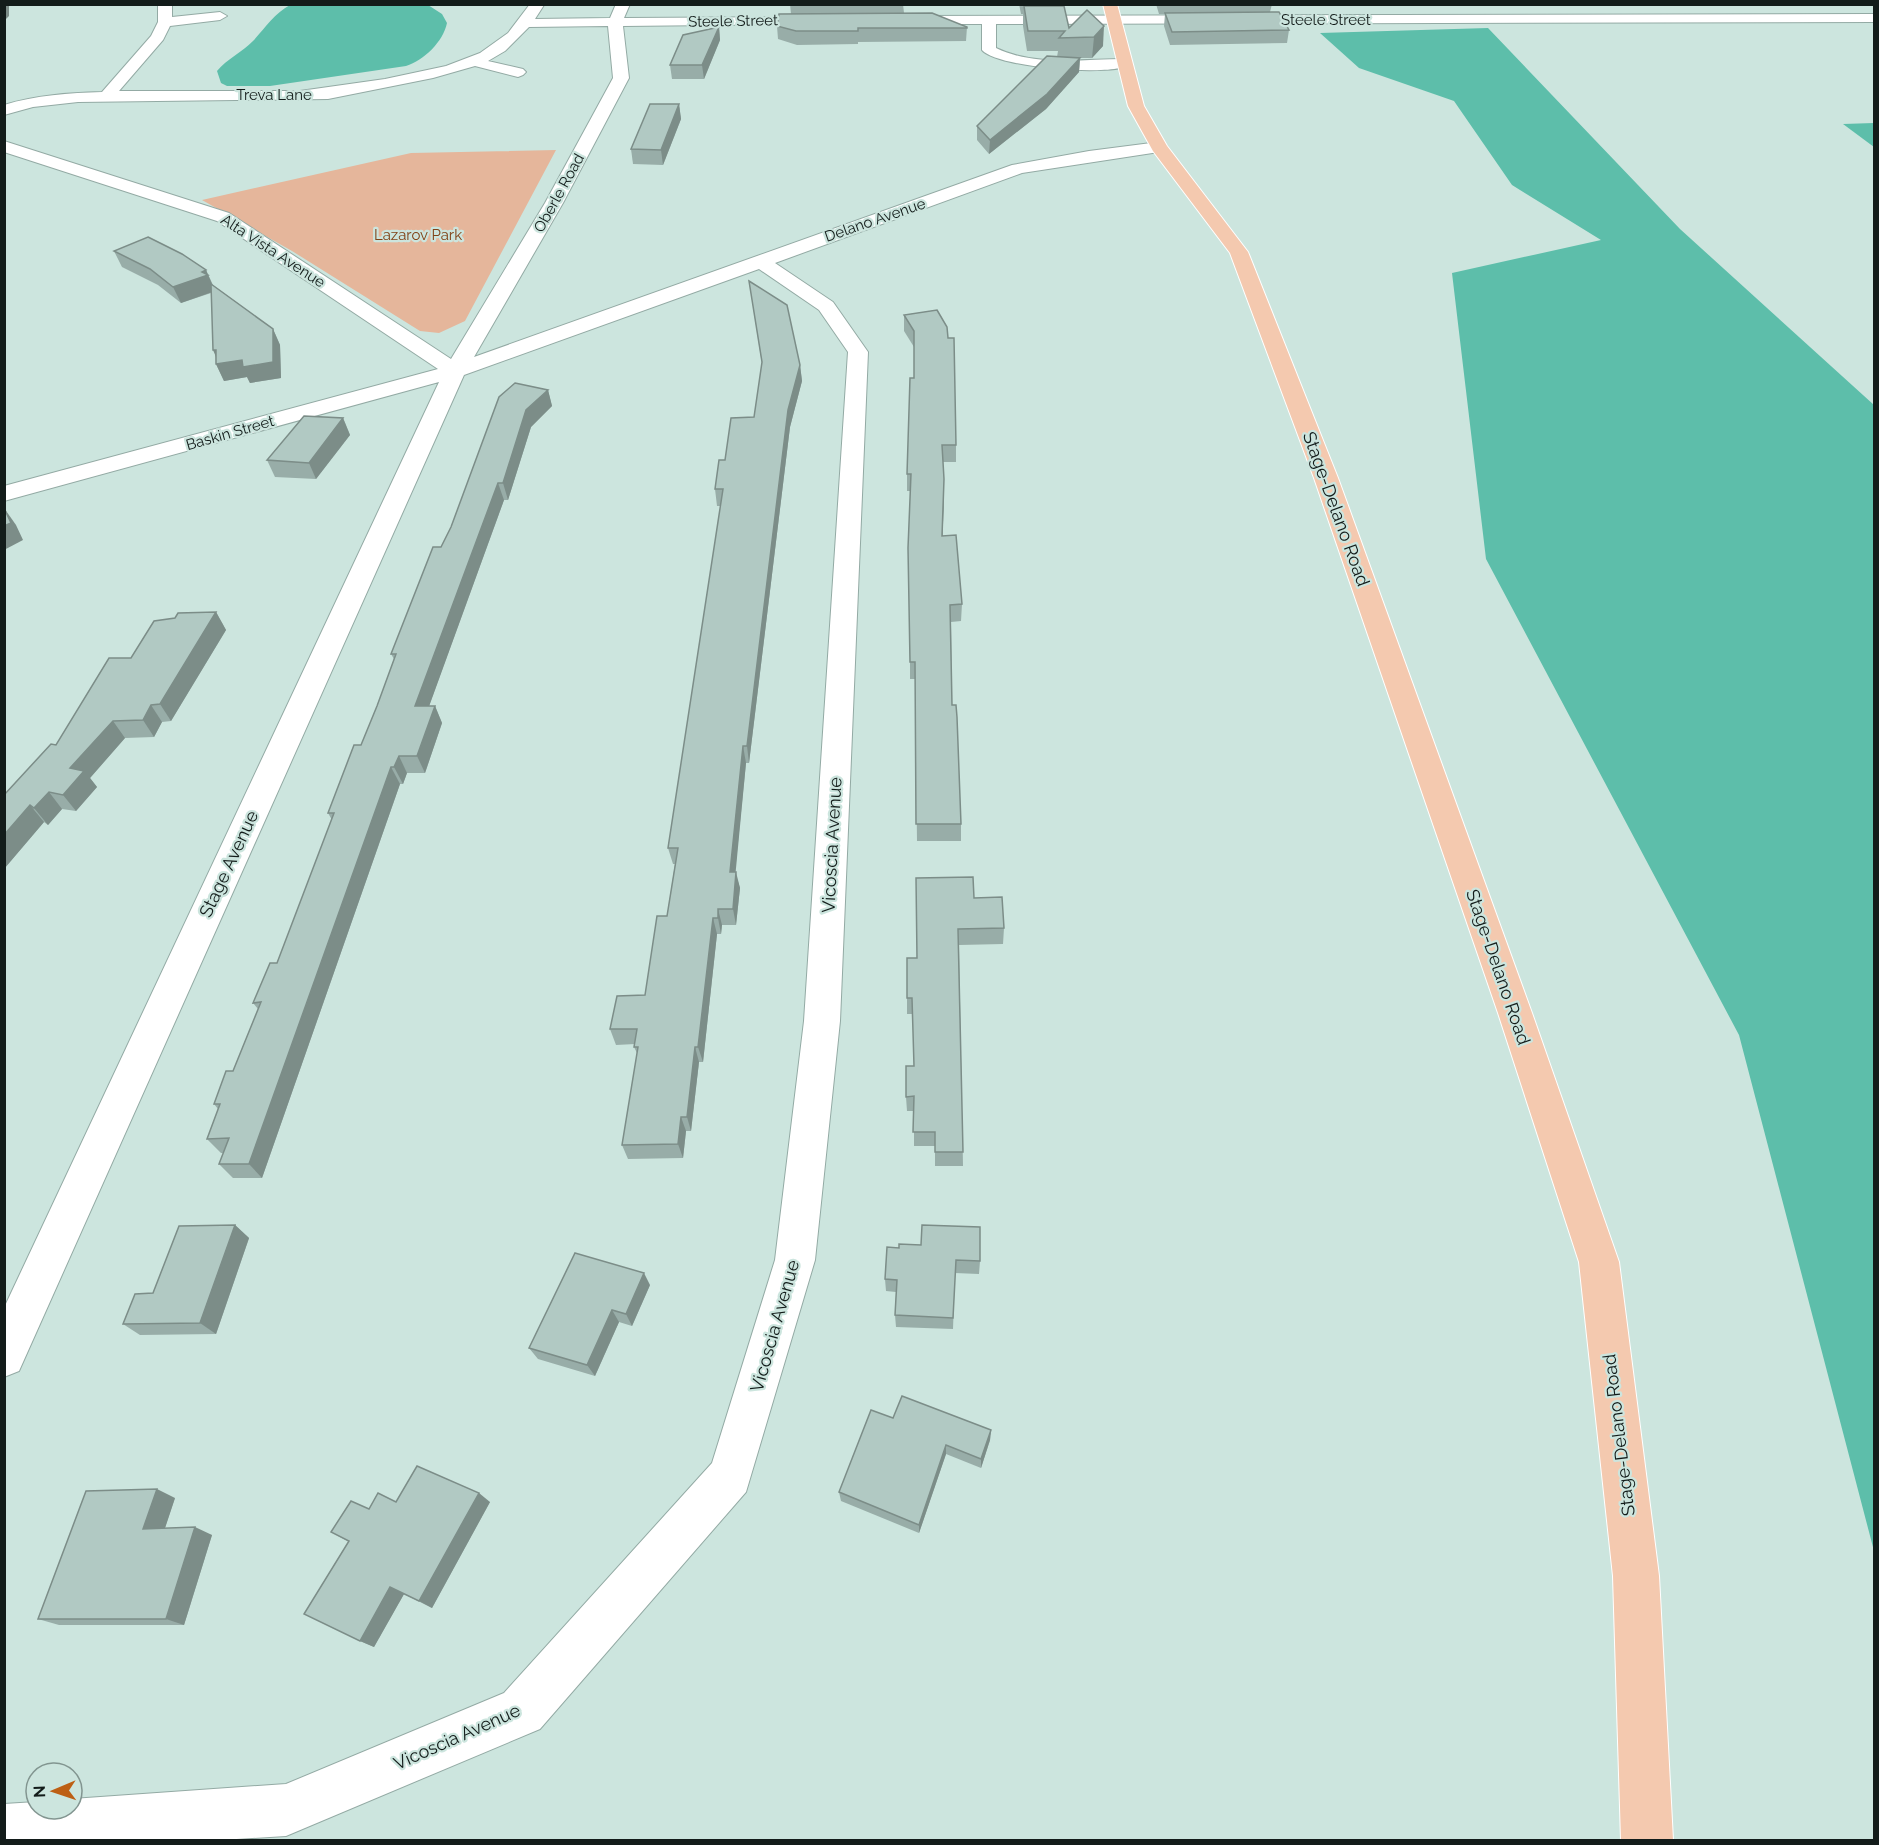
<svg xmlns="http://www.w3.org/2000/svg" width="1879" height="1845" viewBox="0 0 1879 1845" font-family="Raleway,sans-serif">
<rect width="100%" height="100%" fill="#cce5de"/>
<polygon fill="#e5b69b" points="556,150 465,321 439,333 420,331 292,251 202,200 411,153"/>
<g fill="#5dbeaa">
<path d="M290,5h138l14,9 5,9c-4,19 -23,37 -41,43l-136,20h-43l-6,-3 -4,-12c10,-12 25,-19 36,-30 12,-13 22,-28 37,-36z"/>
<polygon points="1488,28 1680,229 1874,405 1874,1551 1739,1035 1486,559 1452,273 1601,240 1512,185 1454,101 1359,68 1320,33"/>
<polygon points="1874,123 1874,147 1843,124"/>
</g>
<g fill="none" stroke-linecap="round" stroke-linejoin="round">
<defs>
<g id="minor">
<path d="M158,4h14v13l48,-5 7,4 -7,4 -50,6 -7,14 -44,51h181l85,-12 61,-13 34,-13 28,-20 22,-29 14,1 -9,14 75,-1 6,-14h14l-6,14 203,-1 2,3 -7,4 -199,2 6,52 -66,125 -89,154 538,-192 77,-14 70,-9 8,5 -8,5 -137,21 -247,90 58,39 35,50 -28,669 -25,239 -69,232 -206,237 -254,107 -65,4h-217v-36l32,-2v7h36v-10l214,-15 218,-91 208,-230 63,-203 29,-239 44,-669 -29,-42 -60,-41 -295,106 -445,996 -15,6v-69l435,-926 -435,119v-15l434,-117 -221,-148 -213,-69v-11l225,72 222,146 94,-156 68,-125 -5,-52 -79,1 -24,24 -17,10 35,8 3,3 -3,3 -5,2 -43,-11 -42,12 -105,21 -250,3 -45,5 -29,8v-10c32,-10 65,-12 98,-13l49,-56 7,-14z"/>
<path d="M1874,14v8l-878,2v24c39,19 87,11 129,11l7,4c-13,15 -135,5 -150,-13v-26h-76l-7,-4 7,-4z"/>
</g>
<polygon id="major" points="1103,4 1117,4 1144,106 1167,146 1248,252 1338,478 1532,1013 1619,1262 1659,1576 1673,1840 1621,1840 1613,1576 1579,1262 1498,1013 1314,478 1230,253 1153,151 1128,106"/>
</defs>
<use href="#minor" stroke="#93aaa4" stroke-width="2"/>
<use href="#major" stroke="#fff" stroke-width="2"/>
<use href="#minor" fill="#fff" fill-rule="evenodd"/>
<use href="#major" fill="#f4c9af" fill-rule="evenodd"/>
</g>
<g fill="#98ada8">
<polygon points="790,4 903,4 904,13 967,27 966,41 858,42 858,44 797,45 778,39 777,26 791,14"/>
<polygon points="1019,4 1061,4 1069,28 1087,10 1103,46 1092,58 1075,58 1080,58 1079,72 1046,109 989,154 977,140 977,126 1057,57 1058,51 1027,51 1023,26 1023,14 1021,14"/>
<polygon points="1156,4 1272,4 1270,12 1289,30 1287,43 1170,45 1164,26 1165,14 1159,14"/>
<polygon points="1302,4 1362,4 1301,6"/>
<polygon points="719,27 720,40 704,79 672,79 670,65"/>
<polygon points="679,104 681,119 663,165 633,164 631,149"/>
<polygon points="114,251 206,270 213,285 273,329 280,345 281,378 250,383 247,377 224,381 216,364 211,293 181,303 158,285 122,267"/>
<polygon points="749,281 800,365 802,381 790,427 749,763 746,763 735,872 740,888 736,925 722,925 721,934 717,934 703,1062 699,1062 691,1131 686,1131 683,1158 628,1159 622,1145 637,1053 634,1047 635,1044 616,1045 610,1029 645,995 667,916 675,864 673,864 668,848 721,506 717,506 715,489 725,460 754,417 762,364"/>
<polygon points="937,310 956,445 956,462 943,462 944,496 942,536 962,604 961,621 951,622 952,705 961,824 961,841 917,841 915,679 910,679 910,491 907,491 907,474 914,378 914,347 904,331 904,315"/>
<polygon points="548,390 552,406 531,427 508,500 504,500 429,706 435,706 442,723 425,773 407,773 403,784 400,784 262,1178 233,1178 219,1164 224,1153 221,1153 207,1139 218,1109 214,1104 233,1071 258,1009 253,1003 277,963 332,820 328,813 361,745 377,706 394,659 391,654 441,547"/>
<polygon points="343,418 350,435 316,479 275,477 267,460"/>
<polygon points="216,612 226,630 171,721 162,722 154,737 125,738 90,778 97,787 76,811 62,809 48,825 44,822 4,869 4,795 56,745 131,658 175,618"/>
<polygon points="974,898 1004,928 1003,944 959,945 963,1166 935,1166 935,1146 914,1146 914,1111 907,1111 906,1097 914,1066 913,1014 907,1014 907,998 917,958"/>
<polygon points="235,1225 249,1238 216,1334 140,1335 123,1324"/>
<polygon points="887,1247 980,1261 979,1274 955,1273 953,1329 896,1327 895,1315 896,1292 886,1291 885,1279"/>
<polygon points="650,1285 632,1326 619,1322 595,1376 538,1359 529,1348"/>
<polygon points="893,1418 991,1430 990,1440 981,1468 946,1454 919,1533 841,1501 839,1492"/>
<polygon points="175,1498 165,1528 212,1535 184,1625 59,1625 38,1619"/>
<polygon points="396,1502 490,1502 432,1608 404,1594 374,1647 360,1641 349,1542 331,1532 369,1509"/>
</g>
<g fill="#7c8d88">
<polygon points="4,4 9,4 9,16 4,21"/>
<polygon points="1104,26 1103,46 1092,58 1094,37"/>
<polygon points="719,27 720,40 704,79 702,65"/>
<polygon points="1080,58 1079,72 1046,109 989,154 990,140"/>
<polygon points="679,104 681,119 663,165 661,150"/>
<polygon points="206,270 215,291 181,303 173,287"/>
<polygon points="273,329 280,345 281,378 250,383 247,377 224,381 216,364 219,364 213,350 216,350 242,360"/>
<polygon points="800,365 802,381 790,427 749,763 747,746 788,410"/>
<polygon points="548,390 552,406 531,427 508,500 503,483 526,410"/>
<polygon points="343,418 350,435 316,479 309,463"/>
<polygon points="944,479 944,496 942,553 942,536"/>
<polygon points="498,483 504,500 423,723 415,706"/>
<polygon points="4,508 16,525 23,540 4,550"/>
<polygon points="216,612 226,630 171,721 160,704"/>
<polygon points="151,705 162,722 154,737 143,720"/>
<polygon points="435,706 442,723 425,773 417,756"/>
<polygon points="113,721 125,738 90,778 97,787 76,811 63,795 70,768"/>
<polygon points="743,746 746,763 734,889 730,872"/>
<polygon points="399,756 407,773 403,784 394,767"/>
<polygon points="391,767 400,784 262,1178 249,1164"/>
<polygon points="49,792 62,809 48,825 34,808"/>
<polygon points="30,805 44,822 4,869 4,835"/>
<polygon points="736,872 740,888 736,925 733,909"/>
<polygon points="718,909 722,925 721,934 718,918"/>
<polygon points="713,918 717,934 703,1062 698,1047"/>
<polygon points="695,1047 699,1062 691,1131 687,1117"/>
<polygon points="681,1117 686,1131 683,1158 678,1144"/>
<polygon points="235,1225 249,1238 216,1334 200,1323"/>
<polygon points="644,1273 650,1285 632,1326 626,1314"/>
<polygon points="612,1310 619,1322 595,1376 587,1365"/>
<polygon points="991,1430 990,1440 981,1468 981,1459"/>
<polygon points="946,1445 946,1454 919,1533 919,1525"/>
<polygon points="157,1489 175,1498 162,1537 143,1529"/>
<polygon points="479,1493 490,1502 432,1608 419,1601"/>
<polygon points="195,1527 212,1535 184,1625 166,1619"/>
<polygon points="390,1587 404,1594 374,1647 360,1641"/>
</g>
<g fill="#b1c9c3" stroke="#7c8d88" stroke-width="1.5">
<polygon points="1024,6 1064,6 1069,28 1087,10 1104,26 1094,37 1059,38 1065,31 1028,31"/>
<polygon points="1279,12 1289,30 1172,32 1165,13"/>
<polygon points="932,13 967,27 967,28 858,28 858,31 796,31 777,26 779,14"/>
<polygon points="719,27 702,65 670,65 683,35"/>
<polygon points="1047,56 1080,58 1047,94 990,140 977,126"/>
<polygon points="650,104 679,104 661,150 631,149"/>
<polygon points="148,237 182,254 206,270 202,272 208,275 173,287 150,269 114,251"/>
<polygon points="749,281 787,305 800,365 788,410 747,746 743,746 730,872 736,872 733,909 718,909 718,918 713,918 698,1047 695,1047 687,1117 681,1117 678,1144 622,1145 638,1047 634,1047 637,1029 610,1029 617,996 645,995 657,916 667,916 678,848 668,848 723,489 715,489 719,460 725,460 731,418 754,417 762,362"/>
<polygon points="211,284 273,329 273,362 243,367 242,360 216,364 216,350 213,350"/>
<polygon points="937,310 947,327 948,338 954,338 956,445 942,445 944,479 942,536 956,535 962,604 950,605 952,705 956,705 957,717 961,824 916,824 915,662 910,662 908,548 911,474 907,474 910,378 914,378 914,331 904,315"/>
<polygon points="515,383 548,390 526,410 503,483 498,483 415,706 435,706 417,756 399,756 394,767 391,767 249,1164 219,1164 229,1138 207,1139 220,1104 214,1104 226,1071 233,1071 261,1002 253,1003 270,963 277,963 334,813 328,813 354,745 361,745 377,706 396,654 391,654 433,547 441,547 451,527 499,397"/>
<polygon points="304,416 343,418 309,463 267,460"/>
<polygon points="4,508 11,523 4,526"/>
<polygon points="216,612 160,704 151,705 143,720 113,721 70,768 84,771 63,795 49,792 34,808 30,805 4,835 4,795 51,744 56,745 109,658 131,658 154,621 175,618 178,613"/>
<polygon points="973,877 974,898 1002,897 1004,928 958,929 963,1152 935,1152 935,1132 913,1132 914,1096 906,1097 906,1066 914,1066 912,998 907,998 907,958 917,958 916,878"/>
<polygon points="235,1225 200,1323 123,1324 135,1294 153,1293 179,1226"/>
<polygon points="922,1225 980,1227 980,1261 956,1260 953,1318 895,1315 897,1280 885,1279 887,1247 899,1248 899,1244 921,1245"/>
<polygon points="575,1253 644,1273 626,1314 612,1310 587,1365 529,1348"/>
<polygon points="902,1396 991,1430 981,1459 946,1445 919,1525 839,1492 871,1410 893,1418"/>
<polygon points="417,1466 479,1493 419,1601 390,1587 360,1641 304,1614 349,1541 331,1532 351,1501 369,1509 378,1493 396,1502"/>
<polygon points="157,1489 143,1529 195,1527 166,1619 38,1619 86,1491"/>
</g>
<g text-anchor="middle" stroke-width="4.5" stroke-linejoin="round" paint-order="stroke">
<g font-size="15" fill="#131c1a" stroke="#cce5de">
<text x="1326" y="25">Steele Street</text>
<text transform="translate(733 21) rotate(-1)" y="5">Steele Street</text>
<text x="274" y="100">Treva Lane</text>
<text transform="translate(559 193) rotate(-61)" y="5">Oberle Road</text>
<text transform="translate(875 220) rotate(-19)" y="5">Delano Avenue</text>
<text transform="translate(273 251) rotate(33)" y="5">Alta Vista Avenue</text>
<text transform="translate(230 433) rotate(-16)" y="5">Baskin Street</text>
</g>
<g font-size="15" fill="#814216" stroke="#cce5de">
<text x="418" y="240">Lazarov Park</text>
</g>
<g font-size="18" fill="#131c1a" stroke="#cce5de">
<text transform="translate(1336 509) rotate(70)" y="6">Stage-Delano Road</text>
<text transform="translate(832 845) rotate(-87)" y="6">Vicoscia Avenue</text>
<text transform="translate(229 864) rotate(-65)" y="6">Stage Avenue</text>
<text transform="translate(1498 967) rotate(71)" y="6">Stage-Delano Road</text>
<text transform="translate(775 1326) rotate(-74)" y="6">Vicoscia Avenue</text>
<text transform="translate(1619 1435) rotate(-97)" y="6">Stage-Delano Road</text>
<text transform="translate(457 1737) rotate(-24)" y="6">Vicoscia Avenue</text>
</g>
</g>
<rect width="1879" height="1845" fill="none" stroke="#131c1a" stroke-width="12"/>
<g transform="translate(54 1791) rotate(268)"><circle r="28" fill="#cce5de" stroke="#829590" stroke-width="1.5"/>
<path d="M0-4.5L10 22L0 15L-10 22Z" fill="#bd5f14"/>
<text y="-9" font-size="16" font-weight="bold" text-anchor="middle" fill="#131c1a">N</text>
</g>
</svg>
